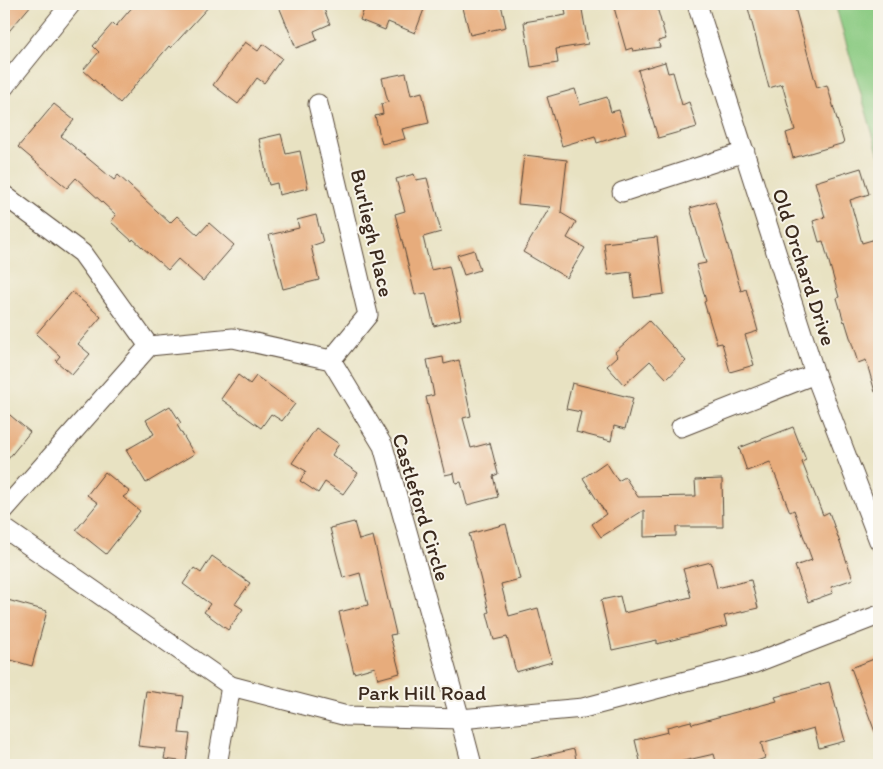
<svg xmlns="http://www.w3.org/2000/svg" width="883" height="769" viewBox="0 0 883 769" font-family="Itim,sans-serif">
<rect width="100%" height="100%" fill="#f7f3e8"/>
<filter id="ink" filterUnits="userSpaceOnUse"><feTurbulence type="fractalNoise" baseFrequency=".02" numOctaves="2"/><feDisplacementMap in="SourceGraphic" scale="10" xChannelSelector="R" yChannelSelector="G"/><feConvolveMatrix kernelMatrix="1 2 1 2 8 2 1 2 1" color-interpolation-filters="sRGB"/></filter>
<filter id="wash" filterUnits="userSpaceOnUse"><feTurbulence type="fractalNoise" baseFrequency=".0096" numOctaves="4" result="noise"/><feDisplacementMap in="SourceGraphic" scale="20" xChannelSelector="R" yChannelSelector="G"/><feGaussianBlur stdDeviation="1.12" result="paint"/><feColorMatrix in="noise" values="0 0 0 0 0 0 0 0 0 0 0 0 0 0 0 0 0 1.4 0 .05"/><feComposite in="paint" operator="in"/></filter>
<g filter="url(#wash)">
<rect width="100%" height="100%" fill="#e8e2c2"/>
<polygon fill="#89ca81" stroke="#627a50" points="835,4 879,4 879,156"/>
<g id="blocks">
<g fill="#e7ac7c">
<polygon points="4,4 32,4 4,37"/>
<polygon points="135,4 211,4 171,48 169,46 120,103 83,70 99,52 93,46 113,23 116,26"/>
<polygon points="278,4 322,4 330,24 314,31 317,40 296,48"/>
<polygon points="366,4 426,4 415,33 388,22 385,30 360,20"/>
<polygon points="462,4 501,4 506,27 470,35"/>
<polygon points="564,4 581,4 588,44 556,49 558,63 531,67 524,22 566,15"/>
<polygon points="613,4 656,4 666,39 658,41 660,47 633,51 632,48 626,50"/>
<polygon points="747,4 794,4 817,88 827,85 844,143 793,158 786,133 795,130 782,84 769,88"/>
<polygon points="245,42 258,51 263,44 282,58 264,83 257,78 238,104 213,85"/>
<polygon points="665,62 668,73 673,72 682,105 689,102 697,127 658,138 638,70"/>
<polygon points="406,73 411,95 422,92 429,123 402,129 405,139 382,144 375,116 383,114 381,104 388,102 382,78"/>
<polygon points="575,89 580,105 607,97 611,112 619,110 626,134 597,143 595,136 562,146 547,97"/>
<polygon points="54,104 74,120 61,136 114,180 118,175 170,223 177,216 198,235 209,223 234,245 203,281 178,259 168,270 133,239 132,241 111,222 116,215 76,178 67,188 18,147"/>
<polygon points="281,134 286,154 300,151 308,188 279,195 277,183 269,185 259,139"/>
<polygon points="524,155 567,160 561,213 576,222 567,238 585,248 567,278 523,252 550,207 518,204"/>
<polygon points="861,168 869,194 850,200 862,243 879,238 879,392 875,392 866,360 858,363 845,321 844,322 837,298 839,297 823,241 819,242 813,221 825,217 815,182"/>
<polygon points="414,174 416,180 427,178 441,232 423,237 431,270 449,266 461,319 434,326 426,293 415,295 405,252 395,214 405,211 396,179"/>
<polygon points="715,201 741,291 746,289 758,331 745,335 754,365 730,372 722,343 717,344 704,302 706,301 696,265 706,263 690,208"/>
<polygon points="316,215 323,242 311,246 319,280 283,289 269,235 299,228 297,220"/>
<polygon points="657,237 664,294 634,298 631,272 608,275 604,243"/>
<polygon points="474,250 480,270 464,275 457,255"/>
<polygon points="72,292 101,317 78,344 90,354 72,375 56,361 60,356 36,334"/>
<polygon points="649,321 686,361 667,379 650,361 624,385 607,366 618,356 615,352"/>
<polygon points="443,357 444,364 459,360 471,416 463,418 471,448 490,443 498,474 493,476 498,497 467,505 461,482 456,483 454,473 445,475 432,424 426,397 434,395 427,360"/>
<polygon points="238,375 250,384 256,376 295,404 282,421 271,414 261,428 221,399"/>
<polygon points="572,383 633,398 625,429 614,426 611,441 576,432 581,412 566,409"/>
<polygon points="170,406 181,423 177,425 194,454 146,483 126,450 154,434 146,420"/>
<polygon points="4,410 30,432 4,464"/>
<polygon points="793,427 806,460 802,462 823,515 829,512 853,579 831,587 833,593 808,602 795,566 812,560 794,510 790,512 770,462 747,471 739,448"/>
<polygon points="316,428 339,444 332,455 358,473 343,494 325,482 318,493 300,481 306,471 292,463"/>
<polygon points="606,462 618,481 625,477 638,497 696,496 695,480 722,479 723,527 676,527 676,536 644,537 644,510 601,537 592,524 606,514 583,478"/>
<polygon points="105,472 130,492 123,497 140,511 106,554 76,530 98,503 87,495"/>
<polygon points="354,522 359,540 373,536 396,634 390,635 400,673 378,679 375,667 354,673 339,612 368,605 360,573 343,578 330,528"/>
<polygon points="506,524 520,579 501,584 509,616 538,608 552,662 516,672 507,637 494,640 487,613 489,612 469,534"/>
<polygon points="212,556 250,583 235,604 243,609 228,630 204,612 210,604 183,584 194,568 201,573"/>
<polygon points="711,562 717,588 751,580 758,608 724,616 727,626 657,644 657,640 612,650 601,600 620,596 624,613 691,597 683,569"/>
<polygon points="4,599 47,611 32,666 4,658"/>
<polygon points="879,657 879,740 878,740 851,668"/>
<polygon points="829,682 845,741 819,748 814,728 761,743 765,758 757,761 758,765 717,765 714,754 666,765 641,765 635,740 668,732 667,727 691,721 692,724 777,701 775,697"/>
<polygon points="146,691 184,696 179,733 190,734 186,762 164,759 166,749 138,746"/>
<polygon points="574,749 577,765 531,765 531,759"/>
</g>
</g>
</g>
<g filter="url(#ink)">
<use href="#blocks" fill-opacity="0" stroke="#554637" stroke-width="1"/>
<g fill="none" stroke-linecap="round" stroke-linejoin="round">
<defs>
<g id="street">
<polyline points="697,4 815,374 879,541"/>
<polyline points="4,87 71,4"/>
<polyline points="318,104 368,315 331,360"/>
<polyline points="622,192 745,152"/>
<polyline points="4,195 82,253 149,346"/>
<polyline points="681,427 815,374"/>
<polyline points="4,510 149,346 233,338 331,360 383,446 460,719 472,765"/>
<polyline points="4,528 231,686 347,716 460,719 583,708 755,663 879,615"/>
<polyline points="217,765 231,686"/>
</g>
</defs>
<use href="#street" stroke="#554637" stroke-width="21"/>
<use href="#street" stroke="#fff" stroke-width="19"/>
</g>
</g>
<g text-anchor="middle" stroke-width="4" stroke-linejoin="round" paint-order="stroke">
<g font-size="21" fill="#3b2a1e" stroke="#f7f3e8">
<text transform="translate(372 233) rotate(77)" y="7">Burliegh Place</text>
<text transform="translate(804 267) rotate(72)" y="7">Old Orchard Drive</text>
<text transform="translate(421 507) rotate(73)" y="7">Castleford Circle</text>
<text x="422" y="700">Park Hill Road</text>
</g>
</g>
<rect width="883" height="769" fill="none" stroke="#f7f3e8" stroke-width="20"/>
</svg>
